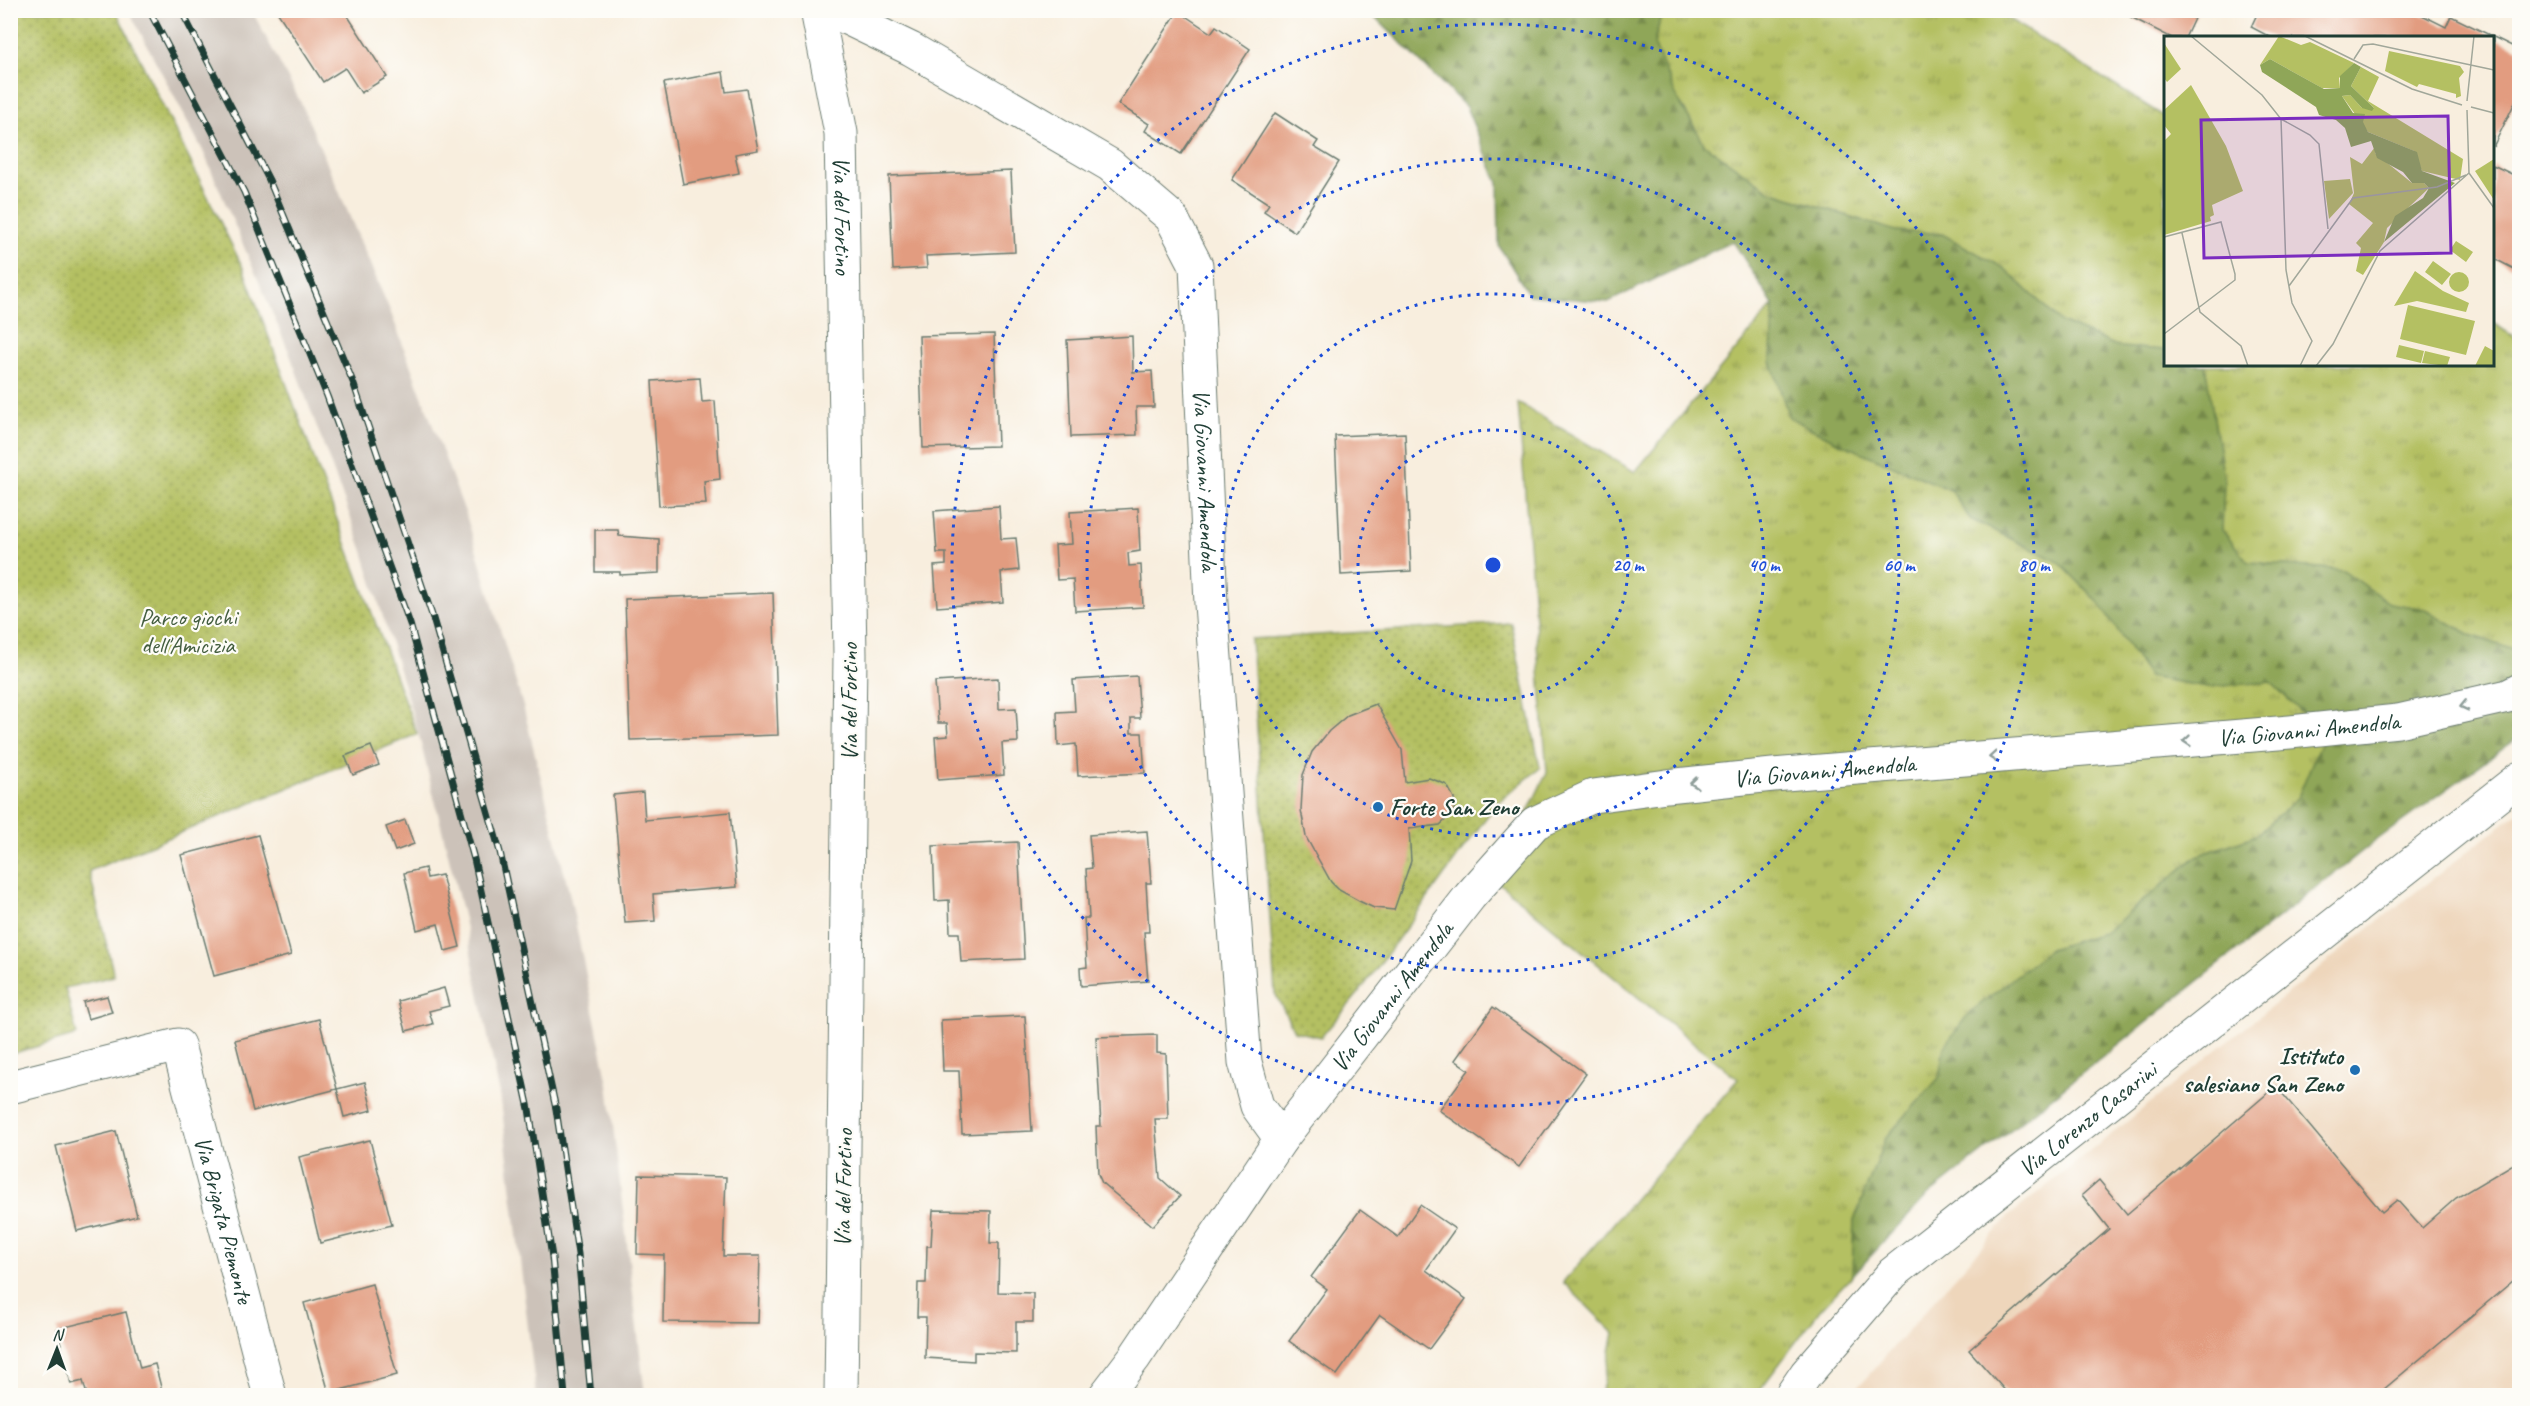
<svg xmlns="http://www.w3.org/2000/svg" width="2530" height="1406" viewBox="0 0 2530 1406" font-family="Caveat,sans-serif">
<defs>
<pattern id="grass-tufts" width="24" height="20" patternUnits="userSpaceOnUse" patternTransform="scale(1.5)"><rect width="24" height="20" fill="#b4c062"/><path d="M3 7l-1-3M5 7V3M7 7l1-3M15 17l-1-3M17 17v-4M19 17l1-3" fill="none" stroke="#929d52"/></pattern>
<pattern id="forest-firs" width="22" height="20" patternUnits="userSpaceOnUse" patternTransform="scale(1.5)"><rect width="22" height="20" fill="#8fa658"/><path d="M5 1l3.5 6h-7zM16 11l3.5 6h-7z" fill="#74884a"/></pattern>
<pattern id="park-dots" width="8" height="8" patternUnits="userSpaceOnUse" patternTransform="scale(1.5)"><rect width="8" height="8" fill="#b4c062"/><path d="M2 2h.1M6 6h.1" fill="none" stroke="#929d52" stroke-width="1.8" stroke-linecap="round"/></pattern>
</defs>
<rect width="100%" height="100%" fill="#fdfcf7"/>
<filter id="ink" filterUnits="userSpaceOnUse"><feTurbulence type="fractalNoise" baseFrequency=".0167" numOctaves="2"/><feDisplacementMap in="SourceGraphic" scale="12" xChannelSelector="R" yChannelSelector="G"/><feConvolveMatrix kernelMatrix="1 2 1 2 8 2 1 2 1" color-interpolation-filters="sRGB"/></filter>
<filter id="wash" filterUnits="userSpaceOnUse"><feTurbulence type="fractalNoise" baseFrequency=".008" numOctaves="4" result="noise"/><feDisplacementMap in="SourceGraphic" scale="24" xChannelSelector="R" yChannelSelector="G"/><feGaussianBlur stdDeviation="1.35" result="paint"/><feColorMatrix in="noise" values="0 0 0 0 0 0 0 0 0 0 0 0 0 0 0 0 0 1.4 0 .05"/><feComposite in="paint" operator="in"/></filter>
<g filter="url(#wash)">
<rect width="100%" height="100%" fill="#f8eede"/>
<polygon fill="#eed6bb" points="2519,812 2519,1395 1850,1396 2009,1216 2373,925"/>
<polygon fill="#ccc2b9" points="129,11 252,11 302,105 391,313 466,515 523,706 570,896 608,1084 645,1395 536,1395 501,1101 464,919 419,736 363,551 289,352 203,151"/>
<g fill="url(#grass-tufts)" stroke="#6a7e4b" stroke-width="1.5">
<polygon points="1662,11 1996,11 2165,117 2165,350 2119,347 2061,322 2004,268 1942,234 1895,231 1770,191 1705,145 1676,96 1654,44"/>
<polygon points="1773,305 1771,361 1789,417 1839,443 1951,490 1970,519 2059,562 2100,604 2149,677 2208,687 2271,682 2324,735 2298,797 2257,835 2197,856 2106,932 2050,949 1944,1047 1939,1078 1885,1139 1854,1221 1852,1276 1820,1310 1756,1395 1601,1395 1614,1333 1563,1282 1738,1079 1495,880 1547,772 1518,403 1635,472"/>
<polygon points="2493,323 2519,340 2519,652 2471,635 2424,609 2389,603 2343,570 2248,562 2222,530 2224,479 2205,365 2492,364"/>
</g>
<polygon fill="url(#forest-firs)" stroke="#577246" stroke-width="1.5" points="1363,11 1662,11 1654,44 1676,96 1705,145 1770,191 1895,231 1942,234 2004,268 2061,322 2119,347 2165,350 2166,364 2205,365 2224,479 2222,530 2248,562 2343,570 2389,603 2424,609 2471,635 2519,652 2519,737 2370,845 1926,1197 1852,1276 1854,1221 1885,1139 1939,1078 1944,1047 1969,1013 2050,949 2106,932 2197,856 2257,835 2298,797 2324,735 2271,682 2208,687 2149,677 2100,604 2059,562 1970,519 1951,490 1839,443 1789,417 1771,361 1773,305 1733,241 1608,302 1529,295 1499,246 1498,183 1466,107 1378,20"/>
<g fill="url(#park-dots)" stroke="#6a7e4b" stroke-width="1.5">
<polygon points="11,11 116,11 243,268 417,734 89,871 114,976 65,988 77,1035 11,1054"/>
<polygon points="1511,623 1540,768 1496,804 1358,994 1321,1037 1294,1031 1275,993 1251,639"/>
</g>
<g id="blocks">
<g fill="#e29c80">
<polygon points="276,10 344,10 387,77 361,93 345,68 323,82"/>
<polygon points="2117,10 2198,10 2185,38 2172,38"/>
<polygon points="2259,10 2412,10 2446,27 2451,16 2520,50 2520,92 2493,147 2493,38 2272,38 2251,27"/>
<polygon points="1178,11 1211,33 1216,26 1250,49 1181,154 1145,131 1149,124 1118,104"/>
<polygon points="723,72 726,92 747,89 758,150 735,154 739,173 683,184 664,83"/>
<polygon points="1275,113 1318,141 1314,147 1339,162 1295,232 1264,211 1269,204 1232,180"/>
<polygon points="2493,165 2520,178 2520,272 2493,258"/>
<polygon points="1011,171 1015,252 926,256 927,268 893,270 889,176"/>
<polygon points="994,334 998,446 923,448 919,336"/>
<polygon points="1132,336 1133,372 1152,371 1154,407 1136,407 1137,435 1071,437 1067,340"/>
<polygon points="700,378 702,402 715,401 720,479 704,481 706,504 659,506 652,381"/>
<polygon points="1405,433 1411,571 1341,575 1335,436"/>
<polygon points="999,506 1001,539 1016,538 1019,570 1001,572 1003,602 937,607 934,566 946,565 946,553 937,553 934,511"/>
<polygon points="1138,508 1140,551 1128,553 1129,566 1141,565 1143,607 1075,611 1073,579 1057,580 1055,545 1072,544 1070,512"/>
<polygon points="595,530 618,530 619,536 659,539 659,573 620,575 620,572 595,572"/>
<polygon points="773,593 778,735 630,740 625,599"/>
<polygon points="1137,676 1140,718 1131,718 1131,733 1142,733 1145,773 1078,776 1076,744 1058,746 1057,712 1075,711 1073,680"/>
<polygon points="998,678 999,709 1016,708 1017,724 1018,742 1002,743 1004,775 938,780 935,737 948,736 947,723 938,723 935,682"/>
<polygon points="1376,704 1402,750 1405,782 1429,778 1440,782 1447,785 1454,798 1454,812 1440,825 1409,829 1411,861 1394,910 1374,908 1359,901 1339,890 1331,882 1306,837 1301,810 1303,775 1312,752 1329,731 1348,715"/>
<polygon points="371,746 379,765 353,775 345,756"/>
<polygon points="643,792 645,820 730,812 737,887 653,894 655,921 625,923 613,795"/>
<polygon points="405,820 414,844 395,851 386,827"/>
<polygon points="1147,831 1151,883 1146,883 1149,932 1144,932 1148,981 1081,986 1080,968 1087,967 1084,918 1089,918 1086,869 1092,868 1089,835"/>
<polygon points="258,835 291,955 214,976 181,855"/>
<polygon points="1018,842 1024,959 961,962 959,933 950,933 949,900 935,901 933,846"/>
<polygon points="425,868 427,878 442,875 460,947 445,951 438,924 417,930 404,873"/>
<polygon points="444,988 449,1006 429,1011 433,1024 406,1031 398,1001"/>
<polygon points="107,996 112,1012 88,1019 83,1002"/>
<polygon points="1493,1007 1586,1074 1519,1167 1439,1110 1469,1070 1455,1060"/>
<polygon points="1022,1016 1025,1016 1032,1131 962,1134 959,1071 943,1071 941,1020"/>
<polygon points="319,1019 337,1089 253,1111 235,1040"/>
<polygon points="1157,1035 1157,1053 1166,1054 1168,1119 1155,1119 1160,1178 1180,1196 1153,1226 1102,1183 1098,1174 1096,1126 1101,1126 1096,1037"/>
<polygon points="365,1082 372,1110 344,1117 337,1089"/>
<polygon points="2276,1086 2382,1212 2397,1200 2422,1228 2456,1198 2520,1160 2520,1275 2377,1395 2009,1395 1969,1350 2109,1229 2082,1195 2099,1180 2127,1214"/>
<polygon points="116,1131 137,1216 77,1231 56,1146"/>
<polygon points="370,1140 392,1225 320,1243 299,1157"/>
<polygon points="639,1175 726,1177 723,1256 760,1256 758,1323 663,1322 664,1255 637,1254"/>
<polygon points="1420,1205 1455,1229 1426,1270 1466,1299 1429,1349 1380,1315 1337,1375 1289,1341 1327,1289 1311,1277 1360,1210 1398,1237"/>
<polygon points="933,1210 991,1211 990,1243 999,1243 998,1292 1033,1293 1033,1322 1016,1322 1016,1353 974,1352 974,1361 925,1358 926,1317 917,1317 918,1283 926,1283 927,1246 931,1246"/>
<polygon points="372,1284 397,1375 329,1393 304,1303"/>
<polygon points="126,1312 140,1368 155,1364 163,1395 87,1395 83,1381 71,1384 57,1329"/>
</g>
</g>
</g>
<g filter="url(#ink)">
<use href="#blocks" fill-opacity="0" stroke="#6b7b70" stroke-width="1.5"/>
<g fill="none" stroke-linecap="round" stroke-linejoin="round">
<defs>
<g id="street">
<path id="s1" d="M817,10l24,123 9,522 -9,741"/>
<path id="s2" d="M830,10l81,39 199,116 61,52 25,48 15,339 34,458 12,44 24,33"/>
<path id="s3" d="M10,1087l168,-42 92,351"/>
<path id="s4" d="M1105,1396l29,-38 147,-219 189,-243 65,-73 58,-27 74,-10 106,-11 517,-43 108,-11 110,-25 12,-6"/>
<path id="s5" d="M1791,1396l15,-22 87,-101 627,-495"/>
</g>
</defs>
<use href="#street" stroke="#6b7b70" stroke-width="35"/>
<use href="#street" stroke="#fff" stroke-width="33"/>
<defs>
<g id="rail">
<polyline points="149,10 244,192 327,396 410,624 474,859 529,1109 552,1257 565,1396"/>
<polyline points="181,10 269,180 353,382 432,615 500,852 556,1109 578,1254 591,1396"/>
</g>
</defs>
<use href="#rail" stroke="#1f3d34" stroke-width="7"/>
<use href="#rail" stroke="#fdfcf7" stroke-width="4.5" stroke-dasharray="14" stroke-linecap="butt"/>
</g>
<defs><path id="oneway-chevron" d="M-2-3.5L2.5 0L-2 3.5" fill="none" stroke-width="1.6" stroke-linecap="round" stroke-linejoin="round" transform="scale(1.5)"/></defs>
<g stroke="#8f9e9a">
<use href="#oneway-chevron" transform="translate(2464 706) rotate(167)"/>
<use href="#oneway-chevron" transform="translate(2187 741) rotate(175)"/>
<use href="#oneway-chevron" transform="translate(1993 757) rotate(175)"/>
<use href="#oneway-chevron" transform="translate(1694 783) rotate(174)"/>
</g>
</g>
<g fill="none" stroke="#1d4ed8" stroke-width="3" stroke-dasharray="3 6">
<circle cx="1493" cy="565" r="135"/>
<circle cx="1493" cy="565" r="271"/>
<circle cx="1493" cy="565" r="406"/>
<circle cx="1493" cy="565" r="541"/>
</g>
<g fill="#1f6fb2" stroke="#fdfcf7" stroke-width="2">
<circle cx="1378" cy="807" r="6"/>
<circle cx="2355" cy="1070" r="6"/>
</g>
<g text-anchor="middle" stroke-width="4.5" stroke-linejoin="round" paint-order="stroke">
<g font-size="24" fill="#1f3d34" stroke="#fdfcf7">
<text dy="8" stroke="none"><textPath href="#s1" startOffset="208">Via del Fortino</textPath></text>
<text dy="8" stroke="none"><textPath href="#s2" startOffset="670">Via Giovanni Amendola</textPath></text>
<text transform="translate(849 702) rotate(-90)" y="8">Via del Fortino</text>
<text dy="8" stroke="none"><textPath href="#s4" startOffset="1500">Via Giovanni Amendola</textPath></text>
<text dy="8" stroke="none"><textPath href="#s4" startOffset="1014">Via Giovanni Amendola</textPath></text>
<text dy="8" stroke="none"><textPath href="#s4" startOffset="492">Via Giovanni Amendola</textPath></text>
<text dy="8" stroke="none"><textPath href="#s5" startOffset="408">Via Lorenzo Casarini</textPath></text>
<text transform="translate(843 1188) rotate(-89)" y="8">Via del Fortino</text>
<text dy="8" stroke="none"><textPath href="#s3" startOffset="354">Via Brigata Piemonte</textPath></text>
</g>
<g font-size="24" fill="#445e40" stroke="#fdfcf7">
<text x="188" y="625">Parco giochi<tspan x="188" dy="28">dell'Amicizia</tspan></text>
</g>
<g font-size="24" font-weight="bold" fill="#1f3d34" stroke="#fdfcf7" text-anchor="start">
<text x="1390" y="815">Forte San Zeno</text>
<text x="2343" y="1064" text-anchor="end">Istituto<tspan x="2343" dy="28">salesiano San Zeno</tspan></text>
</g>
</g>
<g transform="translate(2164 36)">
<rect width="330" height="330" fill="#f8eede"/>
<path d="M115,0l22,9 9,-3 44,21 -15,15 1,10h-18l-52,-29 -10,6zM197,31l18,10 -11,24 95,58 -3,21 -38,-9 -8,-20 -46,-19 -26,-36 8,-1 12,13h12l-23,-22zM211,111v6l37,30h12l5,5 -42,40 -3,14 -21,33 -7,-4 5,-23 -5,-5 17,-20 -24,-19 5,-11 -4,-36 12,7z" fill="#b4c062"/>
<path d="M106,23l54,30 16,-1v-12l14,-13 7,4 -10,19 23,22 -2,3 -10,-3 -12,-13 -8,1 11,17 12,1 -2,8 5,10 49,20 5,19 33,12 -71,59 11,-26 28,-18 6,-10 -5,-5h-12l-9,-11 -26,-14 -6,-17 -20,6 -6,-19 -9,-8 -17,-5 -3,-8 -54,-35 -2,-7z" fill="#8fa658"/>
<path d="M0,7l17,26 -14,13 -3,-4zM225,15l71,15 4,6 -5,6 2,18 -5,2v-4l-37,-10 -2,3 -32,-16zM27,49l35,61 17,45 -31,14 2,10 -4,2 1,4 -47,14v-94l7,-7 -7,-9v-15zM330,123v41l-19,-29zM186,143l3,14 -24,26 -5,-38zM251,235l28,20 26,12 -3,9 -49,-11 -23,5z" fill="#b4c062"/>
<path d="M292,205l17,11 -7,10 -16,-12zM269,225l18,13 -9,11 -17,-13zM285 246a10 10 0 1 1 20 0a10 10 0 1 1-20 0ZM244,269l67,16 -9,34 -66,-16zM235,309l25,6 -3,12 -25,-6zM321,310l9,5v15h-19zM261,315l25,6 -3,9 -25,-3z" fill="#b4c062"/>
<path fill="none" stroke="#a1a79a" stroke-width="1.5" d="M27,0l71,59 19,24 5,151 6,33 20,38 -12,25M141,0l107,53 50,16M190,23l9,-14 10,-1 121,26M303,65l7,-65M307,71l23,6M303,74l2,63M117,83l29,16 9,9 9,85M305,137l25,35M18,197l18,79 41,34 7,20M0,201l57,-15 14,52v6l-71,54M125,250l64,-88 84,-11 29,-12M152,330l17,-22 47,-93 89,-78"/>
<path fill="#7b2cbf" fill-opacity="0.15" stroke="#7b2cbf" stroke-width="3" d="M284,80l3,137 -247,5 -3,-138z"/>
<rect width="330" height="330" fill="none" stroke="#1f3d34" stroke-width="3"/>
</g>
<circle cx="1493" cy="565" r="9" fill="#1d4ed8" stroke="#fdfcf7" stroke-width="3"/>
<g font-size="18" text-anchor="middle" font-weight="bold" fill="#1d4ed8" stroke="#fdfcf7" stroke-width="4.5" stroke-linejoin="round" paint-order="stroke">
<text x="1628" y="571">20 m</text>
<text x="1764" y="571">40 m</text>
<text x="1899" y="571">60 m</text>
<text x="2034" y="571">80 m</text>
</g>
<rect width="2530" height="1406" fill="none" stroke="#fdfcf7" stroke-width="36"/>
<g transform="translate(57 1349) rotate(1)" stroke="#fdfcf7" stroke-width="4.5" paint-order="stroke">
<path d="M0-4.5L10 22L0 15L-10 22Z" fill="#1f3d34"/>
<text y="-9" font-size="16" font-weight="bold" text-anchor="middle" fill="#1f3d34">N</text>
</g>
</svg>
